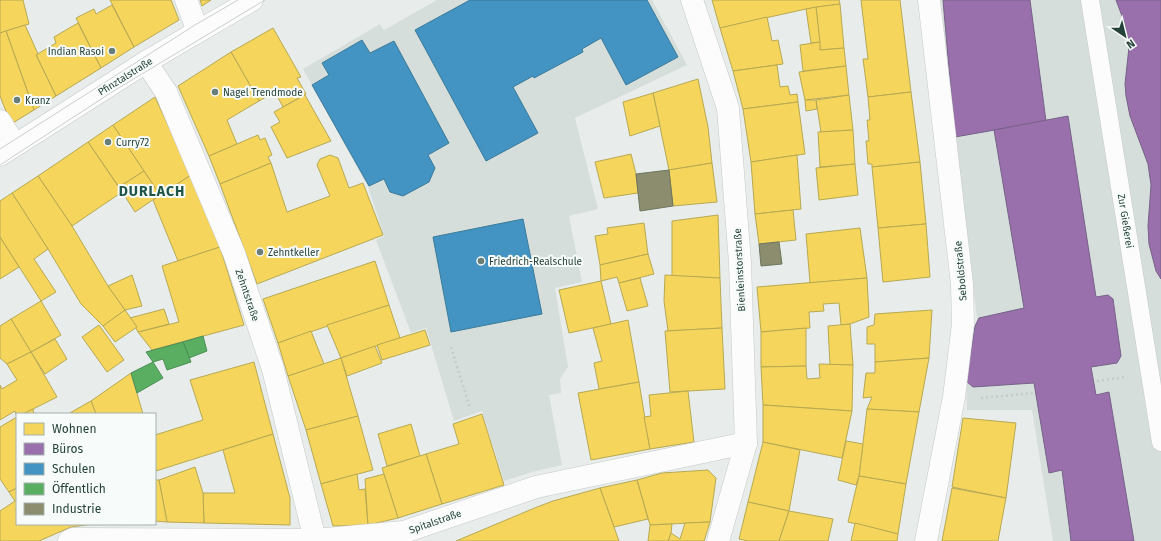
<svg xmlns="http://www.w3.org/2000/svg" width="1161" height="541" viewBox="0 0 1161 541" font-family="'Fira Sans',sans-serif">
<rect width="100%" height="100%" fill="#e8edeb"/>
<g fill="#d6dedb">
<polygon points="437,0 652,0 687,65 575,118 598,209 569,216 582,282 555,288 568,367 560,379 561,393 549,395 562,465 532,472 504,481 482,411 454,421 426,328 411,333 376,240 384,236 368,187 303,69 380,24 384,30"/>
<polygon points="941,0 1161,0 1161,541 1053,541 1032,410 967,410 966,381 977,318 954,138"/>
</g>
<g fill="#f6d55c" stroke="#b7a952">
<polygon points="0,0 23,0 29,24 0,33"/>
<polygon points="110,0 171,0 179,20 134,47"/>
<polygon points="200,0 211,0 202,6"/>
<polygon points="712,0 839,0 840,4 806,9 720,28"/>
<polygon points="861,0 900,0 911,92 868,97 863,59 868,59"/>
<polygon points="840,4 844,48 820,50 816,7"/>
<polygon points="112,5 134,47 101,68 76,18 94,9 96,14"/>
<polygon points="816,7 820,42 811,43 806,9"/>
<polygon points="767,17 772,41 778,40 783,64 733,71 720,28"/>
<polygon points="78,23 101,68 56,96 36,55 56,43 54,37"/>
<polygon points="25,25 38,54 36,55 56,96 34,110 6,31"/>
<polygon points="273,28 301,77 297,78 306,94 283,107 275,92 259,101 231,52"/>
<polygon points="6,31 34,110 11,124 0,96 0,33"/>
<polygon points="820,42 820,50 844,48 846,66 803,71 800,45"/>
<polygon points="231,52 259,101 227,120 237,144 209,156 178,86"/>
<polygon points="777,65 780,87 788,86 790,95 797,94 798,102 743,109 733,71"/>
<polygon points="846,66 849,95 805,100 799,72"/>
<polygon points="698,79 708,127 712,163 669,170 653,93"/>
<polygon points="911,92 920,162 872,167 872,164 868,164 866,141 869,141 867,120 870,120 868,97"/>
<polygon points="653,93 660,126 630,136 623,102"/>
<polygon points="305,95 331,141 287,158 271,127 280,122 274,112"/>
<polygon points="849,95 853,130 821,132 816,100"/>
<polygon points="155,97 191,175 160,195 113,125"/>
<polygon points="805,100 816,100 817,109 806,111"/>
<polygon points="798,102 805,154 751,162 743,109"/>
<polygon points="113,125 144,171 119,187 88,142"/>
<polygon points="853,130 855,164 820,167 818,132"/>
<polygon points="258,135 260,140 265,138 272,155 268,157 271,163 220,184 209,156"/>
<polygon points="88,142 122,192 72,226 38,176"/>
<polygon points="631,154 636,174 638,193 604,198 595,162"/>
<polygon points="330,155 338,158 349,188 363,183 383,235 257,284 220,184 271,163 287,212 330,196 317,165 320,159"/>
<polygon points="797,155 801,209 755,214 751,162"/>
<polygon points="920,162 926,224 878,228 872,167"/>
<polygon points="712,163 717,202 673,206 669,170"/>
<polygon points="855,164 858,195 819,200 816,168"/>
<polygon points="144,171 160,195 135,212 119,187"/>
<polygon points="191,175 220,247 178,261 153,200"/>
<polygon points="38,176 72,226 108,286 125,310 103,326 81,304 48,249 12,193"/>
<polygon points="12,193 48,249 34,259 56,292 41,301 0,237 0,201"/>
<polygon points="793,210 796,240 759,244 755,214"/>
<polygon points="718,215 720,278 672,276 672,221"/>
<polygon points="644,223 648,254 600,265 595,236 608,234 607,228"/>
<polygon points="926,224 930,277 883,282 878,228"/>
<polygon points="860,228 867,278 810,283 806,234"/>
<polygon points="0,237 19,267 0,279"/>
<polygon points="220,247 244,325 152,350 138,332 179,322 162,266"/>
<polygon points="648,254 654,274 619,283 617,277 601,281 600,265"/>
<polygon points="375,261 389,305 278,343 263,299"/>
<polygon points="132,275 142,306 125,310 108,286"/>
<polygon points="665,275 720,278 722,328 668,331 664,301"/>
<polygon points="640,278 648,306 627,311 619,283"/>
<polygon points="867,278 869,317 850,324 841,325 839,303 823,304 824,311 809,312 810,328 761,332 757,287"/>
<polygon points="601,281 611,324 569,333 559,290"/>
<polygon points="41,301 61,335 31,352 11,319"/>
<polygon points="389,305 400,338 341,358 327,325"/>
<polygon points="164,309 169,324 138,332 130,318"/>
<polygon points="125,310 137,327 115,342 103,326"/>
<polygon points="932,310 929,358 875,362 875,344 867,344 867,327 874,325 875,314"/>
<polygon points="11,319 31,352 7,364 0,358 0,326"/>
<polygon points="628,320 639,382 599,389 594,363 602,361 593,328"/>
<polygon points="850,324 853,365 830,365 828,326"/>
<polygon points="99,325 124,360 107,372 82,337"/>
<polygon points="722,328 725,389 670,392 665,331"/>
<polygon points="806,328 806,366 761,367 761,332"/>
<polygon points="425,330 430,345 382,360 377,345"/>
<polygon points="311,331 324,364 288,376 278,343"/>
<polygon points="55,339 67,359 45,374 31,352"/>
<polygon points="375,346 382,363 347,376 341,358"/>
<polygon points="31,352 57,397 23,414 17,414 17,417 15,411 0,420 0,385 2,389 17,380 7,364"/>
<polygon points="341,358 358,416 306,430 288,376"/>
<polygon points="929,358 919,412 867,409 872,397 863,398 866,373 875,373 875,362"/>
<polygon points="254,362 273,434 156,471 155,464 155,435 203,420 190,380"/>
<polygon points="819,364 853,365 852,411 763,405 761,367 806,366 807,379 820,378"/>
<polygon points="131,373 143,414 96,414 91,401"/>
<polygon points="639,382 650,449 591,460 578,393"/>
<polygon points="688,391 694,442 650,449 644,417 651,416 649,395"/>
<polygon points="91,401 96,414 68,414"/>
<polygon points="763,405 852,411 842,458 763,442"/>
<polygon points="33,409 34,414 23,414"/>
<polygon points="867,409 919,412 906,484 859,476"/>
<polygon points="482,414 504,485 442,504 426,454 459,444 453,424"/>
<polygon points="358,416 373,470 321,484 306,430"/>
<polygon points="17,417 17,488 9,492 0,479 0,427"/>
<polygon points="963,418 1016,423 1006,498 952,487"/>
<polygon points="411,424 420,456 387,466 378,434"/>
<polygon points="273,434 290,498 290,525 204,523 203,493 235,493 223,450"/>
<polygon points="846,441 863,444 859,476 856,485 838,480"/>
<polygon points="763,442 800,450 789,511 748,502"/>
<polygon points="426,454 442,504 398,518 382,468"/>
<polygon points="195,467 203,493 204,523 167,522 159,480"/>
<polygon points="708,470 716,478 710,522 650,525 637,480 662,473"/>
<polygon points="357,474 359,490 365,489 368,525 333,526 321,484"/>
<polygon points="384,474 398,518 368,525 365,479"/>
<polygon points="859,476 906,484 898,534 848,522"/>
<polygon points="155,480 159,480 167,522 155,521"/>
<polygon points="637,480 648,519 614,527 600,488"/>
<polygon points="17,488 17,524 93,524 71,527 39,541 0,541 0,511 15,501 9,492"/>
<polygon points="600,488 619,541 456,541 537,507 553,501"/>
<polygon points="952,488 1006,498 998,541 942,541"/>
<polygon points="748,502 789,511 779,541 748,541 739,539"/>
<polygon points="789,511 833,519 828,541 779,541"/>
<polygon points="710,522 704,541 668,541 671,533 680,539 685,523"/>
<polygon points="855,523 898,534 897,541 851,541"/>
<polygon points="672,524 671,533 668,541 648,541 650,525"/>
</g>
<g fill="#9970ab" stroke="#766289">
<polygon points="943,0 1030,0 1046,121 955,137"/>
<polygon points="1116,0 1161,0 1161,279 1156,271 1149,244 1148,226 1151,185 1148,164 1130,116 1126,96 1125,84 1129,47 1125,24"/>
<polygon points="1068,116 1096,297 1108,295 1113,299 1121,356 1117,363 1091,367 1096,395 1109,392 1134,541 1071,541 1062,470 1049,473 1034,383 973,387 966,381 975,326 979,318 1024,308 994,130"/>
</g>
<g fill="#4393c3" stroke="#3a7b9a">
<polygon points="470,0 647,0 678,57 626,85 601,38 582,49 583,52 534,78 533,76 513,87 538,133 486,161 415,30"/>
<polygon points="362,40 370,53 394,41 449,143 428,155 435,168 429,182 403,196 390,192 384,179 369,186 312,85 329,75 322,63"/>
<polygon points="523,219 542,314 451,332 433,237"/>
</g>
<g fill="#5aae61" stroke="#4a8e55">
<polygon points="203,336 207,351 189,358 183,342"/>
<polygon points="183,342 191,362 167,370 163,359 153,362 146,352"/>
<polygon points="153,362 163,378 137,393 131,373"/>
</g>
<g fill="#8c8c6e" stroke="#6d765e">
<polygon points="669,170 673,206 640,211 636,174"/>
<polygon points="779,242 782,264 761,266 759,244"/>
</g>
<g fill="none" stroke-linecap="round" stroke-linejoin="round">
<defs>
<polyline id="service" points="1090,0 1161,442"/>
<g id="pedestrian">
<polyline points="146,62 166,92"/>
<polyline points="0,155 146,62 252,0"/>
</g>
<g id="minor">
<polyline points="186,0 198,31"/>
<polyline points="692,0 728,108 740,263 746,443 718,541"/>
<polyline points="166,92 234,253 273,369 315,540"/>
<polyline points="0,121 15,145"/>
<polyline points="69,541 73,539 315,540 404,532 536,487 746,443"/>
<polyline points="926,541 954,397 963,324 962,284 929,0"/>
</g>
</defs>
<use href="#service" stroke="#c5cac8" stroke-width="19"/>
<use href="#pedestrian" stroke="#c5cac8" stroke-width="23"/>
<use href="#minor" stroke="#c5cac8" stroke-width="23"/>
<g stroke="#c3ccca" stroke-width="2.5" stroke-dasharray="2 3" stroke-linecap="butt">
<polyline points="451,347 470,408"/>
<polyline points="1097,381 1126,377"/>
<polyline points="981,398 1034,393"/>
</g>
<use href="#service" stroke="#fcfcfc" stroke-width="18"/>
<use href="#pedestrian" stroke="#fcfcfc" stroke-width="22"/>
<use href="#minor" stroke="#fcfcfc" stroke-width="22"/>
<g stroke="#c9cdcc" stroke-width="1">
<polyline points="0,149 195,25 238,0"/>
<polyline points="0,165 112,92 265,0"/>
</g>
</g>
<g fill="#697e78" stroke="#f7fbf9" stroke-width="1.5">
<circle cx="112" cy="51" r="4"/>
<circle cx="215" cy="92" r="4"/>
<circle cx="17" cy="100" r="4"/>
<circle cx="108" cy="142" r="4"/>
<circle cx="260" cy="252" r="4"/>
<circle cx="481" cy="261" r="4"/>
</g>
<g text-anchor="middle" stroke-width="4" stroke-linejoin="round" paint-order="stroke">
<g font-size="10" fill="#24423a" stroke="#f7fbf9" text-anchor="start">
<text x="104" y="55" text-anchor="end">Indian Rasoi</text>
<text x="223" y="96">Nagel Trendmode</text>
<text x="25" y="104">Kranz</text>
<text x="116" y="146">Curry72</text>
<text x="268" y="256">Zehntkeller</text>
<text x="489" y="265">Friedrich-Realschule</text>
</g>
<g font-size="10" fill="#24423a" stroke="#f7fbf9">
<text transform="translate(125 76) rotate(-32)" y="4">Pfinztalstraße</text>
<text transform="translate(1126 221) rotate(81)" y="4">Zur Gießerei</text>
<text transform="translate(739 270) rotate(-93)" y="4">Bienleinstorstraße</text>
<text transform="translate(960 271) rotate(-95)" y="4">Seboldstraße</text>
<text transform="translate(248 295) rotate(71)" y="4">Zehntstraße</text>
<text transform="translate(435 521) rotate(-19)" y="4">Spitalstraße</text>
</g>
<g font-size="14" font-weight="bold" letter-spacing="1" fill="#1f5548" stroke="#f7fbf9">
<text x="152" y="196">DURLACH</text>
</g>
</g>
<rect x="16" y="413" width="140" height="112" fill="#f7fbf9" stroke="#a3b1ad"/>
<rect x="24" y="423" width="20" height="12" fill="#f6d55c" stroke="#a3b1ad"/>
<text x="52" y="433" font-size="12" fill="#24423a">Wohnen</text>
<rect x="24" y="443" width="20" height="12" fill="#9970ab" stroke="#a3b1ad"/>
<text x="52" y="453" font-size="12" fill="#24423a">Büros</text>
<rect x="24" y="463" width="20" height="12" fill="#4393c3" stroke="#a3b1ad"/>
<text x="52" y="473" font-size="12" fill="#24423a">Schulen</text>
<rect x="24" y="483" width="20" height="12" fill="#5aae61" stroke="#a3b1ad"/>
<text x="52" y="493" font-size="12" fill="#24423a">Öffentlich</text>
<rect x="24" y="503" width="20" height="12" fill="#8c8c6e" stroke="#a3b1ad"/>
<text x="52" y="513" font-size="12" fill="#24423a">Industrie</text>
<g transform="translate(1125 36) rotate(145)" stroke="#f7fbf9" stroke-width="3" paint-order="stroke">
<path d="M0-3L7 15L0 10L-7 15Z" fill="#24423a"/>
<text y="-6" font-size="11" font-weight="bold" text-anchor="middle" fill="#24423a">N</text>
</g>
</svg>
